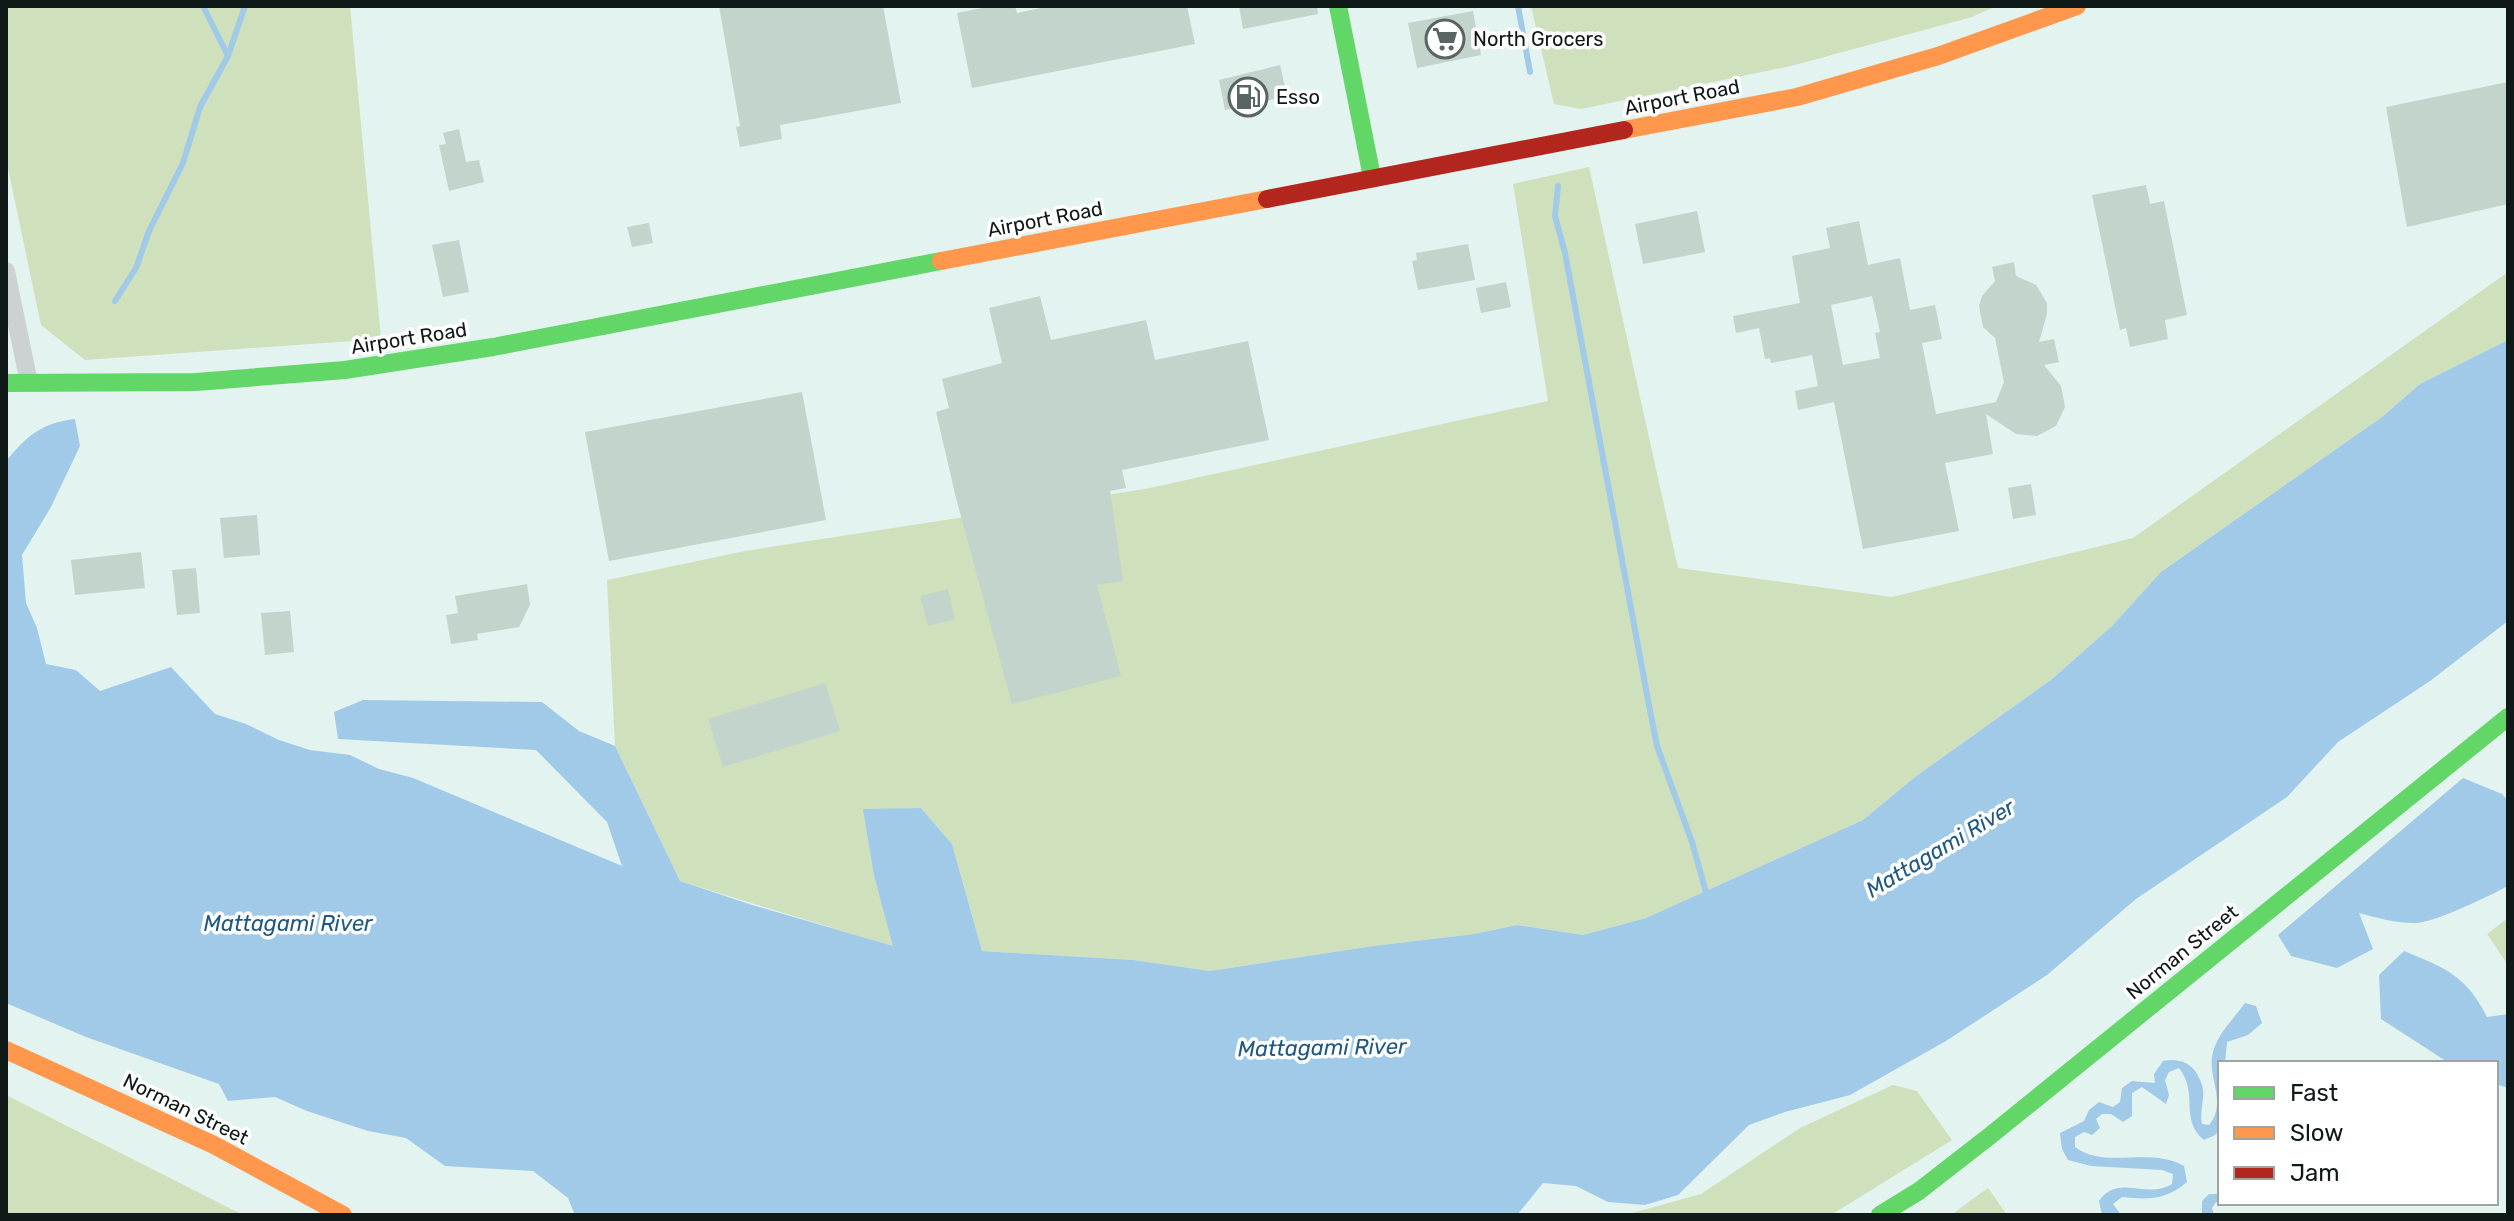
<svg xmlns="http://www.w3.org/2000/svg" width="2514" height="1221" viewBox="0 0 2514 1221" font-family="Rubik,sans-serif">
<rect width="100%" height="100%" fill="#e3f3f0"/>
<g fill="#cfe0bd">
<polygon points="6,6 350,6 381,339 85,360 41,325 6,159"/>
<polygon points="1531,6 1997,6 1972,17 1791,66 1581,109 1554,104"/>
<polygon points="1589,167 1678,568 1892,597 2133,538 2508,272 2508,340 2420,384 2382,417 2161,572 2112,626 2052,679 1915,777 1863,820 1646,918 1583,935 1517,925 1474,934 1373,946 1210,971 1134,960 982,951 952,844 921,808 864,810 874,876 894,947 680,881 615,746 607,580 745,551 1145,489 1548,401 1513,184"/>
<polygon points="2508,918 2508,965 2487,934"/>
<polygon points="1893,1085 1917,1091 1952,1140 1831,1215 1625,1215 1701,1194 1800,1128"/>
<polygon points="6,1095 243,1215 6,1215"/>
<polygon points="1988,1188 2007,1215 1951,1215"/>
</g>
<g fill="#a1cae8">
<path d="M2508,340v281l-78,60 -92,61 -51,55 -151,102 -89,76 -101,66 -96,54 -65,17 -36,13 -71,70 -33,10 -37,-3 -32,-16 -33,-3 -26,32h-942l-7,-17 -35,-27 -88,-5 -39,-28 -38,-7 -61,-20 -32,-14 -47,4 -9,-17 -133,-47 -80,-34v-542c21,-25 35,-38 69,-42l5,27 -29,61 -29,48 4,48 11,25 9,36 30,6 24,21 71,-24 44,47 31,10 33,16 31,10 40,5 29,14 34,9 209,88 -15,-44 -71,-72 -198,-11 -4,-27 29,-12 179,2 37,29 36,15 65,135 69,23 144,42 -19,-70 -11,-67 58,-1 31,36 30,107 152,9 76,11 163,-25 101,-12 43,-9 66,10 63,-17 217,-98 52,-43 137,-98 60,-53 49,-54 221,-155 38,-33z"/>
<path d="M2463,778l39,16 6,7v85c-19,10 -74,37 -93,37 -19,0 -38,-5 -56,-10l14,36 -36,19 -46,-12 -13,-21z"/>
<path d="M2404,951c41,17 62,24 83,66l21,-3v74l-12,-4v-21h-47l-68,-44 -2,-44z"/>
<path d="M2245,1003l11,3 6,17 -14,12 -21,7 -2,21h-5v66l-5,6 -11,5c-25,-20 -5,-47 -25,-72l-10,4 -4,8 4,15 -3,9 -24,-17 -10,6v23l-9,6 -12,-8h-9l-6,5 4,9 -8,7 -8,-3 -9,5v10c30,23 74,-1 109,19l3,16c-21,18 -39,18 -65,15l-9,7 8,11h-19l-3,-14c19,-28 47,-1 73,-17l1,-10 -11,-4 -71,-4 -23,-6 -6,-11 -2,-16 24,-12 5,-11 10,-8 14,5 7,-5 2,-14 10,-7 23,2 -1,-9 9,-13c19,-4 33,4 39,24 4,12 -3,26 0,39l7,1c18,-22 0,-44 3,-68 3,-21 21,-37 33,-54z"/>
<polygon points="2209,1194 2220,1194 2220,1203 2216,1202 2212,1208 2214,1215 2202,1215 2202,1201"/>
</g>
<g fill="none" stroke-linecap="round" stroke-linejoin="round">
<g stroke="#a1cae8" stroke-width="6">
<polyline points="203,6 228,56"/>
<polyline points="1518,6 1530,72"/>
<polyline points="1558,186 1555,216 1565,253 1648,700 1657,746 1692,842 1707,896"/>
<polyline points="115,301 136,268 149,231 183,163 200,107 228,56 245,6"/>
</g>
</g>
<g fill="#c2d4cb" fill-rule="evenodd">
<polygon points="719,6 883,6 901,103 780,125 782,139 740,147 736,127 740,126"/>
<polygon points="993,6 1015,6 1017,13 1051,6 1187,6 1195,44 972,88 957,13"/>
<polygon points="1239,6 1317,6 1318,14 1243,29"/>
<polygon points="1473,11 1481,55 1417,68 1408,23"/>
<polygon points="1280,65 1287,96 1225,110 1219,80"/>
<polygon points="2508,82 2508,204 2407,227 2386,107"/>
<polygon points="459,129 466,162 479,160 484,182 449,191 439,145 446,144 443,133"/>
<polygon points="2146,185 2150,204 2164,201 2187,315 2165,320 2168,339 2130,347 2126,328 2120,330 2092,195"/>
<polygon points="1697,211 1705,252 1643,264 1635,224"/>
<path d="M1859,221l9,44 32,-7 10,52 25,-5 7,34 -20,4 14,71 60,-12 8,-20 -9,-44 -12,-11 -4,-21 3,-10 13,-15 -3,-14 22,-5 2,14 20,9 11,18v11l-8,28 15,-3 5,23 -15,3 17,21 4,21 -9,19 -19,10 -21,-2 -30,-20 7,40 -48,9 14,68 -96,18 -29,-147 -36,8 -3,-19 23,-5 -6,-31 -41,8 -1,-5 -5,1 -6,-31 -23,5 -3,-17 67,-13 -8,-47 38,-8 -4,-20zM1872,296l8,36 -5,1 5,25 -37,7 -12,-60z"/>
<polygon points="649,223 653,243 632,247 627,227"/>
<polygon points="459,240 469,292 443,297 432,245"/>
<polygon points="1468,244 1475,280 1418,290 1412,261 1417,260 1416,253"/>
<polygon points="1506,282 1511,307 1481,313 1476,288"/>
<polygon points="1040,296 1051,340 1146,320 1155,360 1248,341 1269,440 1122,470 1126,488 1110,491 1123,581 1097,585 1121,676 1012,704 956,498 936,412 949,408 942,379 1002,363 989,308"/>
<polygon points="802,392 826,520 609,561 585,432"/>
<polygon points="2031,484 2036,515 2013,519 2008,488"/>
<polygon points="257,515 260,555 224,558 220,518"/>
<polygon points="141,552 145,588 75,595 71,560"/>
<polygon points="196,568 200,613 177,615 172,570"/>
<polygon points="527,584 530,605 519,627 477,634 478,640 451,644 446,615 458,613 455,596"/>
<polygon points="948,589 955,619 928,626 920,596"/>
<polygon points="290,611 294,652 265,655 261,613"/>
<polygon points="825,683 840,731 723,767 708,719"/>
</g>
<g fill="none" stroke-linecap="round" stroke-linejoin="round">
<polyline stroke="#ced1d1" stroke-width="18" points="6,271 29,383"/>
<g stroke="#63d668" stroke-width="18">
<polyline points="1338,6 1372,177"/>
<polyline points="6,383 196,382 345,370 493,347 941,261"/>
<polyline points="1880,1215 1919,1191 1991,1135 2508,717"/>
</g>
<g stroke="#ff974d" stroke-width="18">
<polyline points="1624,130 1797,97 1938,56 2077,6"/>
<polyline points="941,261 1267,199"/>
<polyline points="6,1050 214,1145 343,1215"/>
</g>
<polyline stroke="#b3261e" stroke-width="18" points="1267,199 1624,130"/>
</g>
<defs>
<symbol id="supermarket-ring" viewBox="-11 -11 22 22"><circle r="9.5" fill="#fff" stroke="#596563" stroke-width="1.5"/><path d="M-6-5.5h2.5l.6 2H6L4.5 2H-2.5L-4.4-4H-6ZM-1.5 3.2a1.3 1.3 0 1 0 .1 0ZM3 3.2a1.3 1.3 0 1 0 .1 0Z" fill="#596563"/></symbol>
<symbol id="fuel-ring" viewBox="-11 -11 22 22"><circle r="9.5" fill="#fff" stroke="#596563" stroke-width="1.5"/><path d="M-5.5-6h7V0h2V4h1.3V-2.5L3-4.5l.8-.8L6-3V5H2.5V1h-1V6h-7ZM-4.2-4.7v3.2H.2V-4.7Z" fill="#596563"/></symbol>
</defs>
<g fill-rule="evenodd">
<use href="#supermarket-ring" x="1423" y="17" width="44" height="44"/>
<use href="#fuel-ring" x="1226" y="75" width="44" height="44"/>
</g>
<g text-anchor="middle" stroke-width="7" stroke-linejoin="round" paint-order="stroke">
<g font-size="20" fill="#0f1917" stroke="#fff" text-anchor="start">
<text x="1473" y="46">North Grocers</text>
<text x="1276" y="104">Esso</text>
</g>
<g font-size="20" fill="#0f1917" stroke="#fff">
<text transform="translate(1682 97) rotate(-11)" y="7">Airport Road</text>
<text transform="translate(1045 219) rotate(-11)" y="7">Airport Road</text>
<text transform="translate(409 338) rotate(-9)" y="7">Airport Road</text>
<text transform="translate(2182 952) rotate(-39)" y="7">Norman Street</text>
<text transform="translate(186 1109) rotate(26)" y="7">Norman Street</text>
</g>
<g font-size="22" font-style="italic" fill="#1f5882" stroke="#fff">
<text transform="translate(1940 848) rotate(-31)" y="8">Mattagami River</text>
<text x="288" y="931">Mattagami River</text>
<text transform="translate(1322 1047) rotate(-1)" y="8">Mattagami River</text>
</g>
</g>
<rect width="2514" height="1221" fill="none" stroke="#0f1917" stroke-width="16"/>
<rect x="2218" y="1061" width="280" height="144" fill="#ffffff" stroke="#9fa3a2" stroke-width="2"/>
<rect x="2234" y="1087" width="40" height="12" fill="#63d668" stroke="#9fa3a2" stroke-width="2"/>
<text x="2290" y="1101" font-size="24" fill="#0f1917">Fast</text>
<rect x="2234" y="1127" width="40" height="12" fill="#ff974d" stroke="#9fa3a2" stroke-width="2"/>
<text x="2290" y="1141" font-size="24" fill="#0f1917">Slow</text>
<rect x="2234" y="1167" width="40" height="12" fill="#b3261e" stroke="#9fa3a2" stroke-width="2"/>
<text x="2290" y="1181" font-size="24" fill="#0f1917">Jam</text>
</svg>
